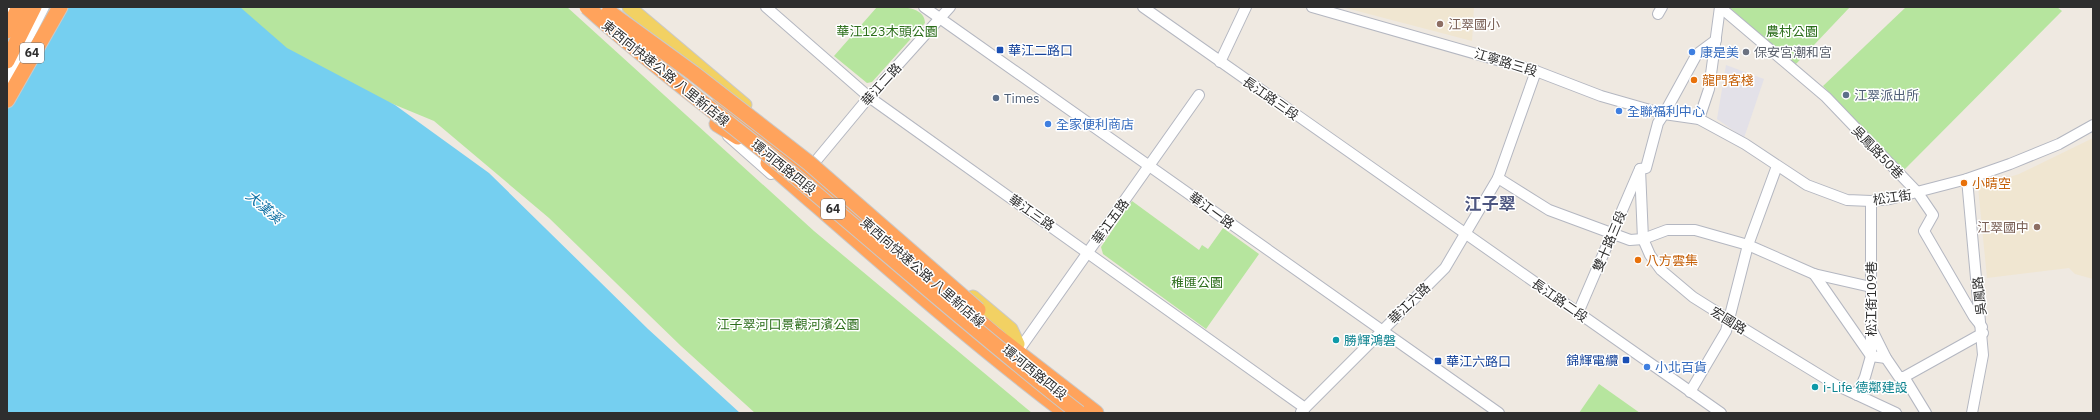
<svg xmlns="http://www.w3.org/2000/svg" width="2100" height="420" viewBox="0 0 2100 420" font-family="'IBM Plex Sans','Noto Sans TC',sans-serif">
<rect width="100%" height="100%" fill="#efe9e1"/>
<polygon fill="#e3e1e8" points="1726,65 1764,79 1744,138 1717,119"/>
<g fill="#f0e6d1">
<polygon points="1342,7 1474,7 1472,41"/>
<polygon points="2093,138 2093,279 2075,274 2069,268 1987,278 1978,187 2019,174"/>
</g>
<g fill="#b6e59e">
<polygon points="239,7 567,7 814,231 1032,413 755,413 681,346 549,218 434,121 289,61"/>
<path d="M877,7c13,0 48,-4 48,16l-53,59 -5,1 -33,-27z"/>
<polygon points="1729,7 1850,7 1795,65"/>
<polygon points="1906,7 2057,7 2062,11 1903,171 1823,86"/>
<polygon points="1132,201 1199,250 1202,245 1208,249 1223,228 1259,254 1206,329 1103,254 1101,247"/>
<polygon points="1599,384 1640,413 1579,413"/>
</g>
<polygon fill="#75cff0" points="7,7 240,7 287,48 395,105 489,173 648,329 740,413 7,413"/>
<g fill="none" stroke-linecap="round" stroke-linejoin="round">
<defs>
<g id="minor">
<polyline points="766,7 869,97 1305,408"/>
<polyline points="924,7 1499,413"/>
<polyline points="1143,7 1721,413"/>
<polyline points="1312,7 1536,71 1601,96 1664,114 1699,119 1745,144 1807,185 1847,200 1871,201 1890,199 1967,179 2010,164 2059,144 2093,125"/>
<polyline points="1720,7 1826,97 1918,193 1933,215 1924,231 1974,317 1982,327"/>
<polyline points="7,11 9,7"/>
<polyline points="1658,14 1662,7"/>
<polyline points="1220,62 1246,7"/>
<polyline points="7,79 44,7"/>
<polyline points="1699,119 1709,89 1720,7"/>
<polyline points="728,136 771,174"/>
<polyline points="815,162 869,97 950,7"/>
<polyline points="1640,169 1643,239 1650,255 1661,270 1693,297 1728,319 1836,385 1896,413"/>
<polyline points="1640,169 1646,168 1658,123 1664,114 1697,54 1716,40"/>
<polyline points="1498,178 1549,210 1630,240 1643,239 1667,230 1695,230 1748,245 1814,274 1871,287"/>
<polyline points="1967,179 1983,355 1972,413"/>
<polyline points="1814,274 1871,356 1886,358"/>
<polyline points="1578,313 1639,171"/>
<polyline points="1873,332 1886,358 1899,377 1904,377 1926,413"/>
<polyline points="1021,347 1199,95"/>
<polyline points="1904,377 1983,333"/>
<polyline points="1690,392 1726,331 1748,245 1777,166"/>
<polyline points="1857,395 1865,377 1871,356 1871,201"/>
<polyline points="1301,412 1445,268 1498,178 1536,71"/>
</g>
<g id="major">
<polyline points="629,7 745,105"/>
<polyline points="973,297 1011,329 1018,344"/>
</g>
<g id="highway">
<polyline points="7,31 19,7"/>
<polyline points="7,61 34,7"/>
<polyline points="7,100 60,7"/>
<polyline points="720,103 822,185 994,334 1096,413"/>
<polyline points="717,124 738,137"/>
<path d="M768,163c98,85 195,172 298,250"/>
</g>
</defs>
<use href="#minor" stroke="#b4b7c1" stroke-width="12"/>
<use href="#major" stroke="#c9c9c9" stroke-width="15"/>
<use href="#highway" stroke="#c9c9c9" stroke-width="17"/>
<use href="#minor" stroke="#fff" stroke-width="10"/>
<use href="#major" stroke="#f2d163" stroke-width="13"/>
<use href="#highway" stroke="#ffa35c" stroke-width="15"/>
<defs>
<g id="highway-bridge">
<path d="M587,7c65,59 136,110 204,166 96,80 189,163 288,240"/>
<polyline points="609,12 693,73 809,163 978,310"/>
</g>
</defs>
<use href="#highway-bridge" stroke="#c9c9c9" stroke-width="17" stroke-linecap="butt"/>
<use href="#highway-bridge" stroke="#ffa35c" stroke-width="15"/>
</g>
<g fill="#8d6e63" stroke="#fff" stroke-width="1.5">
<circle cx="1440" cy="24" r="4"/>
<circle cx="2037" cy="227" r="4"/>
</g>
<g fill="#1a4fb4" stroke="#fff" stroke-width="1.5">
<rect x="996" y="46" width="8" height="8" rx="2"/>
<rect x="1622" y="356" width="8" height="8" rx="2"/>
<rect x="1434" y="357" width="8" height="8" rx="2"/>
</g>
<g fill="#3f7fe0" stroke="#fff" stroke-width="1.5">
<circle cx="1692" cy="52" r="4"/>
<circle cx="1619" cy="111" r="4"/>
<circle cx="1048" cy="124" r="4"/>
<circle cx="1647" cy="367" r="4"/>
</g>
<circle fill="#6b7280" stroke="#fff" stroke-width="1.5" cx="1746" cy="52" r="4"/>
<g fill="#e8710a" stroke="#fff" stroke-width="1.5">
<circle cx="1694" cy="80" r="4"/>
<circle cx="1964" cy="183" r="4"/>
<circle cx="1638" cy="260" r="4"/>
</g>
<g fill="#5c6f8a" stroke="#fff" stroke-width="1.5">
<circle cx="1846" cy="95" r="4"/>
<circle cx="996" cy="98" r="4"/>
</g>
<g fill="#0f9aa8" stroke="#fff" stroke-width="1.5">
<circle cx="1336" cy="340" r="4"/>
<circle cx="1815" cy="387" r="4"/>
</g>
<g text-anchor="middle" stroke-width="3" stroke-linejoin="round" paint-order="stroke">
<g fill="#fff" stroke="#6d6d6d" stroke-width="1">
<rect x="20" y="43" width="24" height="20" rx="3"/>
<rect x="821" y="199" width="24" height="20" rx="3"/>
</g>
<g font-size="12" font-weight="bold" fill="#2e2e2e">
<text x="32" y="57">64</text>
<text x="833" y="213">64</text>
</g>
<g font-size="13" fill="#785e54" stroke="#fff" text-anchor="start">
<text x="1448" y="29">江翠國小</text>
<text x="2029" y="232" text-anchor="end">江翠國中</text>
</g>
<g font-size="13" fill="#2c6e1b" stroke="#fff">
<text x="887" y="36">華江123木頭公園</text>
<text x="1792" y="36">農村公園</text>
<text x="1197" y="287">稚匯公園</text>
<text x="788" y="329">江子翠河口景觀河濱公園</text>
</g>
<g font-size="13" fill="#164399" stroke="#fff" text-anchor="start">
<text x="1008" y="55">華江二路口</text>
<text x="1618" y="365" text-anchor="end">錦輝電纜</text>
<text x="1446" y="366">華江六路口</text>
</g>
<g font-size="13" fill="#366cbe" stroke="#fff" text-anchor="start">
<text x="1700" y="57">康是美</text>
<text x="1627" y="116">全聯福利中心</text>
<text x="1056" y="129">全家便利商店</text>
<text x="1655" y="372">小北百貨</text>
</g>
<g font-size="13" fill="#5b616d" stroke="#fff" text-anchor="start">
<text x="1754" y="57">保安宮潮和宮</text>
</g>
<g font-size="13" fill="#2e2e2e" stroke="#fff">
<text transform="translate(1506 62) rotate(17)" y="5">江寧路三段</text>
<text transform="translate(666 73) rotate(39)" y="5">東西向快速公路 八里新店線</text>
<text transform="translate(881 84) rotate(-48)" y="5">華江二路</text>
<text transform="translate(1271 98) rotate(35)" y="5">長江路三段</text>
<text transform="translate(1878 152) rotate(46)" y="5">吳鳳路50巷</text>
<text transform="translate(784 167) rotate(39)" y="5">環河西路四段</text>
<text transform="translate(1892 197) rotate(-8)" y="5">松江街</text>
<text transform="translate(1212 210) rotate(36)" y="5">華江一路</text>
<text transform="translate(1032 212) rotate(35)" y="5">華江三路</text>
<text transform="translate(1110 221) rotate(-54)" y="5">華江五路</text>
<text transform="translate(1609 241) rotate(-67)" y="5">雙十路三段</text>
<text transform="translate(923 272) rotate(41)" y="5">東西向快速公路 八里新店線</text>
<text transform="translate(1979 296) rotate(-96)" y="5">吳鳳路</text>
<text transform="translate(1871 299) rotate(-90)" y="5">松江街109巷</text>
<text transform="translate(1560 300) rotate(35)" y="5">長江路二段</text>
<text transform="translate(1409 303) rotate(-44)" y="5">華江六路</text>
<text transform="translate(1729 320) rotate(32)" y="5">宏國路</text>
<text transform="translate(1035 372) rotate(39)" y="5">環河西路四段</text>
</g>
<g font-size="13" fill="#c56008" stroke="#fff" text-anchor="start">
<text x="1702" y="85">龍門客棧</text>
<text x="1972" y="188">小晴空</text>
<text x="1646" y="265">八方雲集</text>
</g>
<g font-size="13" fill="#4e5e75" stroke="#fff" text-anchor="start">
<text x="1854" y="100">江翠派出所</text>
<text x="1004" y="103">Times</text>
</g>
<g font-size="13" fill="#0d838f" stroke="#fff" text-anchor="start">
<text x="1344" y="345">勝輝鴻磐</text>
<text x="1823" y="392">i-Life 德鄰建設</text>
</g>
<g font-size="14" font-style="italic" fill="#0d6fa3" stroke="#fff">
<text transform="translate(264 207) rotate(40)" y="5">大漢溪</text>
</g>
<g font-size="17" font-weight="bold" fill="#4d5680" stroke="#fff">
<text x="1490" y="210">江子翠</text>
</g>
</g>
<rect width="2100" height="420" fill="none" stroke="#2e2e2e" stroke-width="16"/>
</svg>
